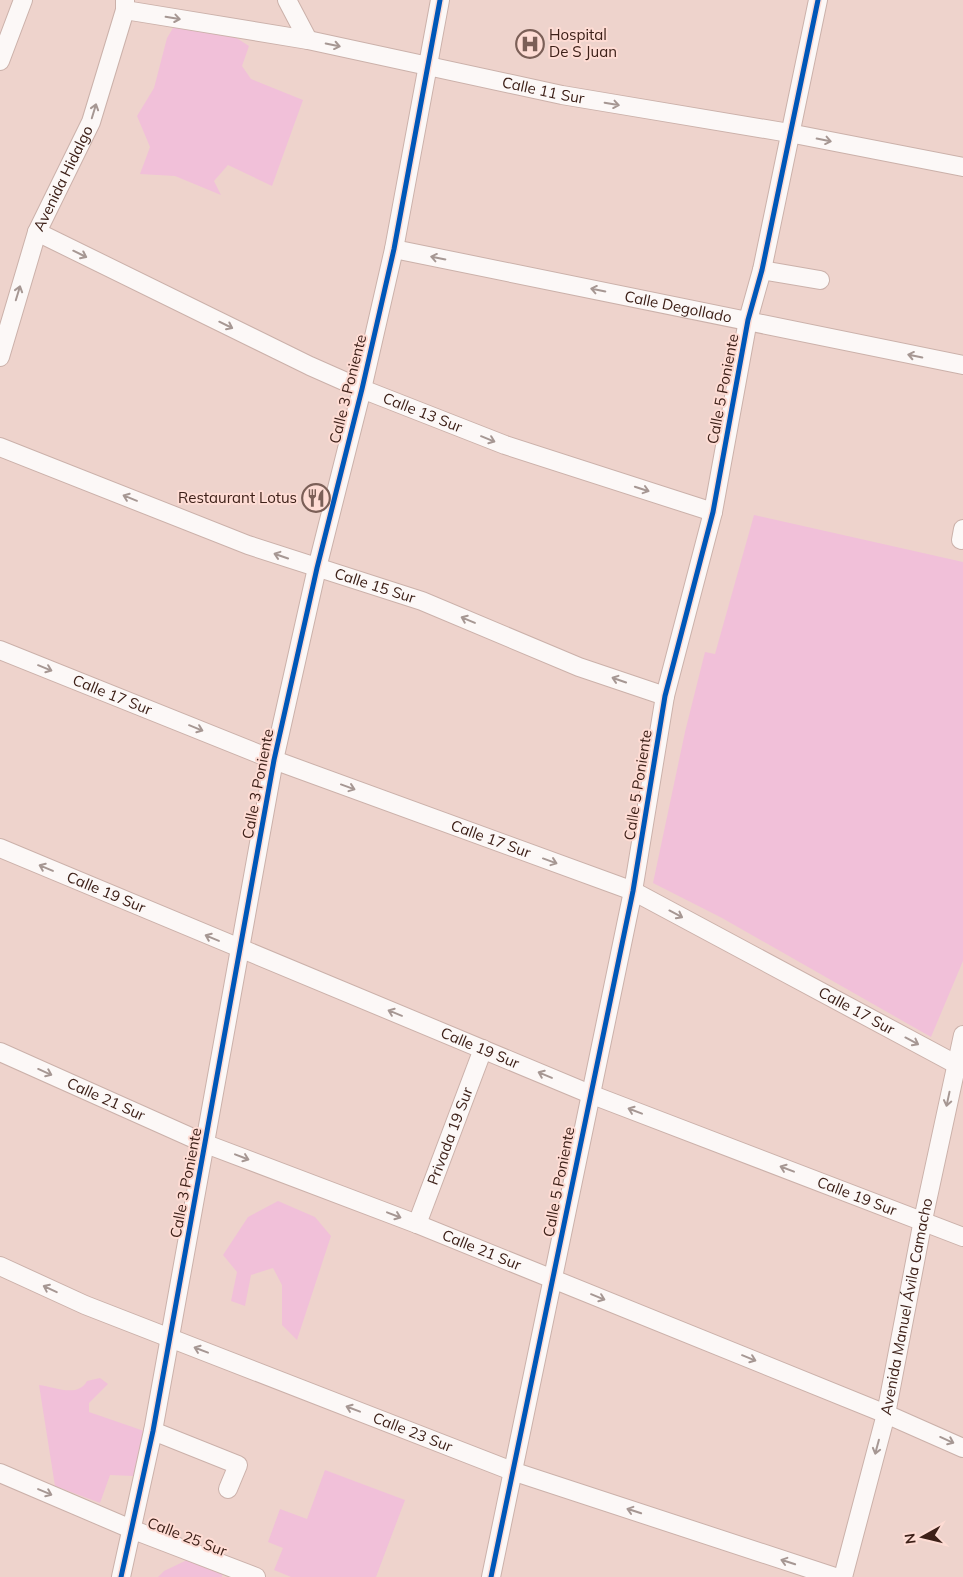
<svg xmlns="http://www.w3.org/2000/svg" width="963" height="1577" viewBox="0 0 963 1577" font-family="Mulish,sans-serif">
<rect width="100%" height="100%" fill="#eed3cc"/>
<g fill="#f1c0d9">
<polygon points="176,23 235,37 249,46 242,66 251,79 303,100 272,186 228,165 214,181 221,195 175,176 140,174 150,147 137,116 154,88 167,38"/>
<polygon points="754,515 963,562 963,961 931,1037 722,918 653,883 685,732 705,652 715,654"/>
<polygon points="278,1201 315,1217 331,1236 297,1340 282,1325 282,1285 273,1268 251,1275 245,1306 231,1301 237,1272 223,1255 248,1217"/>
<path d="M100,1378l8,6 -19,19v9l58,20 -14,44 -23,-1 -10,28 -45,-17 -16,-101c16,2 39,13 48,-4z"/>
<polygon points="325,1470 405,1500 376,1577 291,1577 274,1570 283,1548 268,1542 280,1509 307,1519"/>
<polygon points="187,1553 223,1569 222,1577 158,1577 164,1571 185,1561"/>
</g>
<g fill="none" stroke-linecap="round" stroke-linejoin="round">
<defs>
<g id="minor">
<polyline points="287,0 308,40"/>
<path id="s1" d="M125,10l183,30 254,55 227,38 174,34"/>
<polyline points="0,61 23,0"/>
<path id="s2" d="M37,232l273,134 52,23 143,56 208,67"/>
<path id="s3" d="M394,249l569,116"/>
<polyline points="762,270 820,280"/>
<path id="s4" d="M0,357l37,-125 54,-110 34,-112v-10"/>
<path id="s5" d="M0,447l248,98 174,56 157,66 86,29"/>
<polyline points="961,540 963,529"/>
<path id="s6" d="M0,650l274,110 359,131 330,177"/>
<path id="s7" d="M0,848l590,246 373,143"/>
<path id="s8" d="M0,1052l206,92 211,80 469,190 77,34"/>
<path id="s9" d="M417,1224l66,-175"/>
<path id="s10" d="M0,1266l85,39 427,166 323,106"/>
<polyline points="153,1431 238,1465 228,1489"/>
<polyline points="0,1473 131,1529 256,1577"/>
<polyline points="121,1577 153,1431 274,760 317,568 362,389 394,249 440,0"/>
<polyline points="491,1577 633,891 665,696 713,512 748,320 762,270 818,0"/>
<path id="s11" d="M843,1577l43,-163 37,-194 40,-185"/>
</g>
</defs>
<use href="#minor" stroke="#cbb1aa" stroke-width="20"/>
<use href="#minor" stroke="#fcf8f7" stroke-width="18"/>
<defs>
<g id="cycleway">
<polyline points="121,1577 153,1431 274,760 317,568 362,389 394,249 440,0"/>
<polyline points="491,1577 633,891 665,696 713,512 748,320 762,270 818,0"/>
</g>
</defs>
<use href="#cycleway" stroke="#fedcd4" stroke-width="8"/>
<use href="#cycleway" stroke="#0057b8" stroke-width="5"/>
</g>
<defs><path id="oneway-shaft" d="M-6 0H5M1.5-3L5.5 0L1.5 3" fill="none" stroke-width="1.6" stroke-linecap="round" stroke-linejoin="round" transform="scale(1.25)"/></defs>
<g stroke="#a69793">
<use href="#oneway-shaft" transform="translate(173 18) rotate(9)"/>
<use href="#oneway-shaft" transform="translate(333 45) rotate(12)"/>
<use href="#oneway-shaft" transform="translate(612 104) rotate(10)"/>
<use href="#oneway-shaft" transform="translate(94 111) rotate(-73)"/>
<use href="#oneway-shaft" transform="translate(824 140) rotate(11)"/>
<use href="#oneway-shaft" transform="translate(80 254) rotate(26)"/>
<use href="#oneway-shaft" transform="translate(438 258) rotate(-169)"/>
<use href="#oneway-shaft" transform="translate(598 290) rotate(-169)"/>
<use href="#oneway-shaft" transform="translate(18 293) rotate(-73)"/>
<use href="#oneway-shaft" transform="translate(226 325) rotate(26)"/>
<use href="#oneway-shaft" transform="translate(915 356) rotate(-168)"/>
<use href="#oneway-shaft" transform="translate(488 439) rotate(22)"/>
<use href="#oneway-shaft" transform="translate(642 489) rotate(18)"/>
<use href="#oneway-shaft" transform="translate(130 498) rotate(-158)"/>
<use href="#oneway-shaft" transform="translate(281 556) rotate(-161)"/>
<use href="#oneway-shaft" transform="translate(468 620) rotate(-157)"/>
<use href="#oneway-shaft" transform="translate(45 668) rotate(22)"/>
<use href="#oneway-shaft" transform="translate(619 680) rotate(-161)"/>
<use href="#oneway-shaft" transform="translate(196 728) rotate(22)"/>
<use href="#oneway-shaft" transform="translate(348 787) rotate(20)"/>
<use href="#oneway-shaft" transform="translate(550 861) rotate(20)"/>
<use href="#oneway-shaft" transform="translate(46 868) rotate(-157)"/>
<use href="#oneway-shaft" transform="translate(676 914) rotate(28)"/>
<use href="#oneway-shaft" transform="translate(212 938) rotate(-157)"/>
<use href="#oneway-shaft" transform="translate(395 1013) rotate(-158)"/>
<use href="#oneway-shaft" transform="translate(912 1041) rotate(28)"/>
<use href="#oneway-shaft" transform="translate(45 1072) rotate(24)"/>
<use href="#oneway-shaft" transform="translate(545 1075) rotate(-157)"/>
<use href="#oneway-shaft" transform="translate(948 1099) rotate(102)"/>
<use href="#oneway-shaft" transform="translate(635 1111) rotate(-159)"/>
<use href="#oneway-shaft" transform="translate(242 1157) rotate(21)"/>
<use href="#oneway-shaft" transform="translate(787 1169) rotate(-159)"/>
<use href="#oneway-shaft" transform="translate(394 1215) rotate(21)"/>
<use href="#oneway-shaft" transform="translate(50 1289) rotate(-155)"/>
<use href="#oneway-shaft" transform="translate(598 1297) rotate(22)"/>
<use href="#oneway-shaft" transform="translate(201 1350) rotate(-159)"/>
<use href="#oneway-shaft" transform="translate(749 1358) rotate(22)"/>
<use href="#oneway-shaft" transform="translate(353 1409) rotate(-159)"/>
<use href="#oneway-shaft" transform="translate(947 1440) rotate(24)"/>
<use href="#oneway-shaft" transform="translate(877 1447) rotate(105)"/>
<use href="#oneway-shaft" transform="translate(45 1492) rotate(23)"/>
<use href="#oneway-shaft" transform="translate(634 1511) rotate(-162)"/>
<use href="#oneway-shaft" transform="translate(788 1562) rotate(-162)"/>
</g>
<defs>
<symbol id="hospital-ring" viewBox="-11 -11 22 22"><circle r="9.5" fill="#fedcd4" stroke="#7b5f57" stroke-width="1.5"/><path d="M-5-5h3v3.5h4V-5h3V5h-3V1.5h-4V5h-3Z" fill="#7b5f57"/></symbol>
<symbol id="restaurant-ring" viewBox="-11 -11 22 22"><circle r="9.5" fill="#fedcd4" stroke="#7b5f57" stroke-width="1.5"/><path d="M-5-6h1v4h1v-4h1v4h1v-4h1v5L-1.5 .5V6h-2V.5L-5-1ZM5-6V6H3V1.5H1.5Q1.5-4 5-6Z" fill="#7b5f57"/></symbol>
</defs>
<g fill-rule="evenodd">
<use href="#hospital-ring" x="514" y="28" width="32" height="32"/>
<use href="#restaurant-ring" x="300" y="482" width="32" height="32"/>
</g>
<g text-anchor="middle" stroke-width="4" stroke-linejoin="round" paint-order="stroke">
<g font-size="15" fill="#3d2018" stroke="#fedcd4" text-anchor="start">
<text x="549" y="40">Hospital<tspan x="549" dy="17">De S Juan</tspan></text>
<text x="297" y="503" text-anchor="end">Restaurant Lotus</text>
</g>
<g font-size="15" fill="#3d2018" stroke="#fedcd4">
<text dy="5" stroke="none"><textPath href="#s1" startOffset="426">Calle 11 Sur</textPath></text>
<text dy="5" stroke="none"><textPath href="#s4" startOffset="190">Avenida Hidalgo</textPath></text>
<text dy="5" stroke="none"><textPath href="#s3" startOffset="290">Calle Degollado</textPath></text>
<text transform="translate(348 389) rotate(-76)" y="5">Calle 3 Poniente</text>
<text transform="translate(723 389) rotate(-79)" y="5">Calle 5 Poniente</text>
<text dy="5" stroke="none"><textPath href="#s2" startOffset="426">Calle 13 Sur</textPath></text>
<text dy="5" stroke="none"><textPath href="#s5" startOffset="400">Calle 15 Sur</textPath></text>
<text dy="5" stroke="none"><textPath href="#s6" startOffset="121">Calle 17 Sur</textPath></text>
<text transform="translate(258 784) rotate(-79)" y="5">Calle 3 Poniente</text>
<text transform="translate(638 785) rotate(-81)" y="5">Calle 5 Poniente</text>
<text dy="5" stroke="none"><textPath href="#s6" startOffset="526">Calle 17 Sur</textPath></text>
<text dy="5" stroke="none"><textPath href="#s7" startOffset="115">Calle 19 Sur</textPath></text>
<text dy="5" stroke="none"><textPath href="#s6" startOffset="931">Calle 17 Sur</textPath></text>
<text dy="5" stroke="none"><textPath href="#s7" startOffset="520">Calle 19 Sur</textPath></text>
<text dy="5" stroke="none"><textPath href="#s8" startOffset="116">Calle 21 Sur</textPath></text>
<text dy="5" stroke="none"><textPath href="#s9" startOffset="94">Privada 19 Sur</textPath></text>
<text transform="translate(559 1182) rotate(-79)" y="5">Calle 5 Poniente</text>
<text transform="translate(186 1183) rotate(-79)" y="5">Calle 3 Poniente</text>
<text dy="5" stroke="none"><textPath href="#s7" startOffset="925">Calle 19 Sur</textPath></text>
<text dy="5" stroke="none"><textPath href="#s8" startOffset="521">Calle 21 Sur</textPath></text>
<text dy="5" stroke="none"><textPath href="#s11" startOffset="278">Avenida Manuel Ávila Camacho</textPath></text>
<text dy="5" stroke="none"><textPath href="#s10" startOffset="445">Calle 23 Sur</textPath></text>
<text transform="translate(187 1537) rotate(21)" y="5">Calle 25 Sur</text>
</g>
</g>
<g transform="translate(923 1537) rotate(262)" stroke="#fedcd4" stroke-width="4" paint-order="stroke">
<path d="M0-4L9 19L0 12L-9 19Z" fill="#3d2018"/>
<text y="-8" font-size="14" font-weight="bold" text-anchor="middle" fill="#3d2018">N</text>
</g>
</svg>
